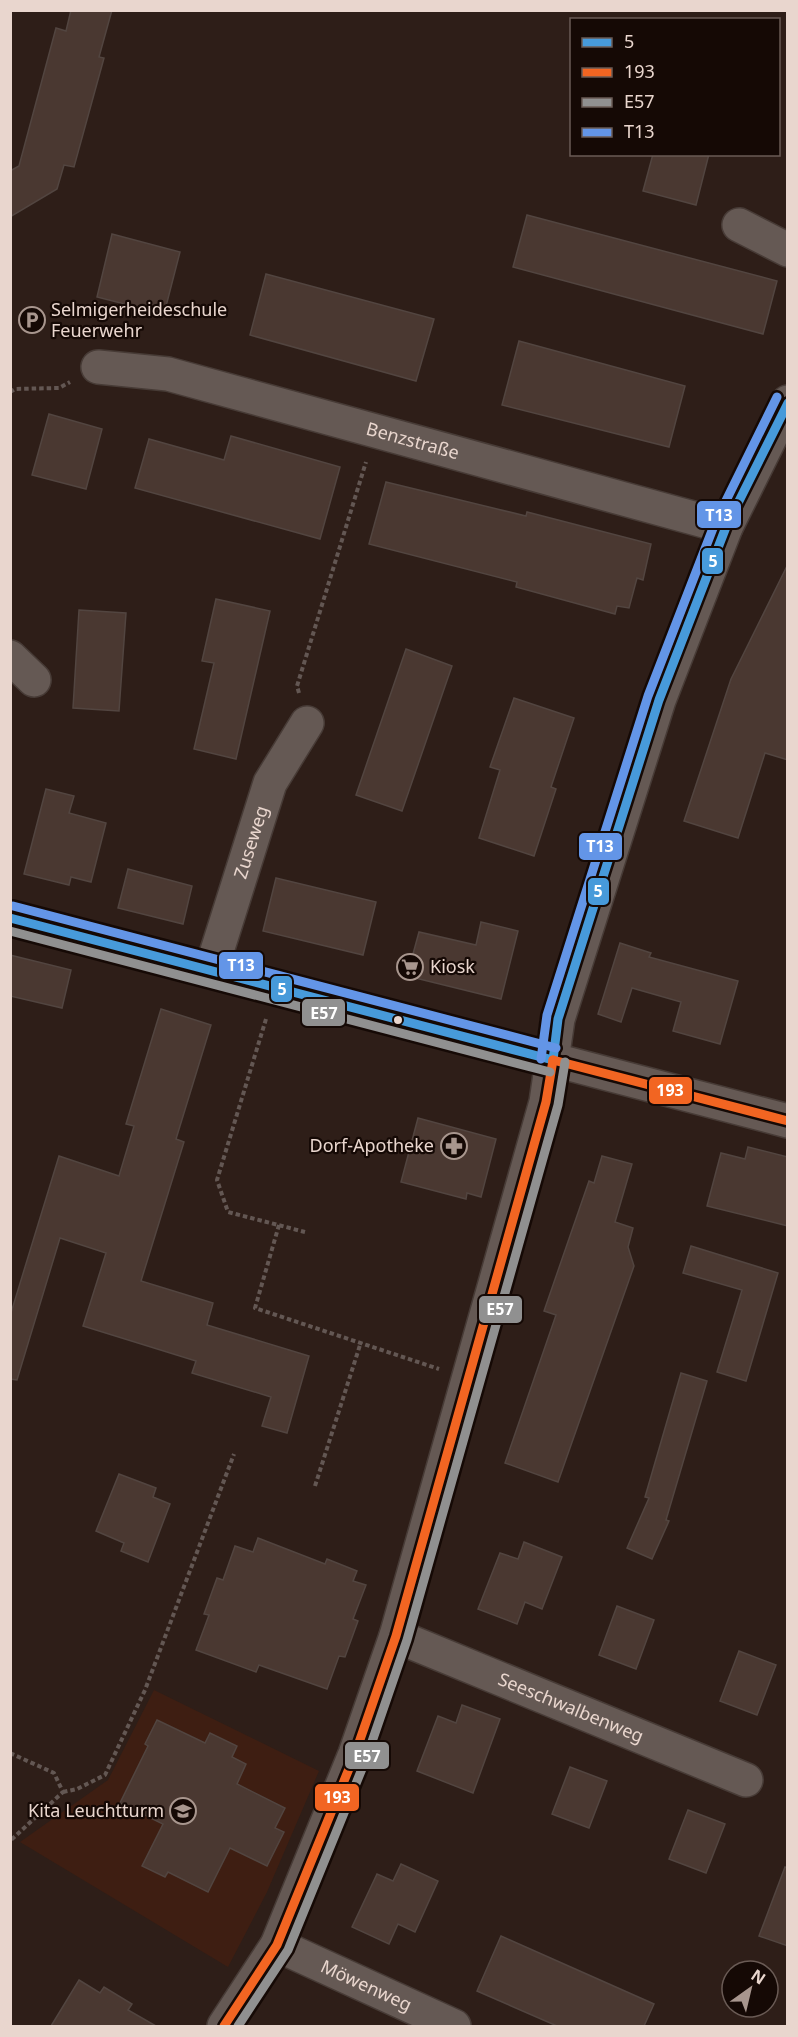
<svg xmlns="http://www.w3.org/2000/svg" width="798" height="2037" viewBox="0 0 798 2037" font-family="'Noto Sans',sans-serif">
<rect width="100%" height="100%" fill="#2e1e18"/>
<polygon fill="#3e1e12" points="154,1690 319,1771 267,1892 228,1967 20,1842 108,1780"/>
<g fill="#4a3831" stroke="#524540" stroke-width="1.5">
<polygon points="71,10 112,10 99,57 104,58 74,167 64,165 57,189 10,217 10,171 19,166 56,28 66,31"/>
<polygon points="653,154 709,154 696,205 643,191"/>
<polygon points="527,215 777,281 763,334 513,267"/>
<polygon points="112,234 180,252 164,314 97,297"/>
<polygon points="266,274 434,319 416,381 250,335"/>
<polygon points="519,341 685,386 669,447 502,405"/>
<polygon points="49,414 102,429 86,489 32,475"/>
<polygon points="231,436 340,467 320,539 135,488 149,439 224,460"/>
<polygon points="386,482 526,516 527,512 651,544 643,580 637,578 629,608 617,606 615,614 516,587 517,582 369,544"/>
<polygon points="788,564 788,760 765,753 738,838 684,821 731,679"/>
<polygon points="216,599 270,611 236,759 194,749 214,663 202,661"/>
<polygon points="79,610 126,613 119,711 73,708"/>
<polygon points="406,649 452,666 402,811 356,795"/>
<polygon points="514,698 574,718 551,787 556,789 534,856 479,838 500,770 490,767"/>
<polygon points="46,789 74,796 69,813 106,823 91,882 71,877 69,885 24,874"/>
<polygon points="128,869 192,886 183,924 118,908"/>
<polygon points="276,878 376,902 363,955 263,931"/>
<polygon points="481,922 518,931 501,999 407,976 419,932 476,945"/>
<polygon points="620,943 651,953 649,957 738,981 720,1044 673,1031 681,1002 632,988 621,1022 598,1014"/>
<polygon points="10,955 71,970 62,1008 10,996"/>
<polygon points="161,1009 211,1025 176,1139 184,1142 141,1281 213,1303 207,1325 309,1356 287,1433 262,1426 271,1397 192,1373 196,1361 83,1326 106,1253 60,1238 17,1380 10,1379 10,1316 59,1156 119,1176 134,1126 126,1124"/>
<polygon points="418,1118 496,1139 481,1197 467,1193 466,1199 401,1182"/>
<polygon points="748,1147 788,1157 788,1226 707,1206 721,1153 745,1159"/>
<polygon points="602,1156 632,1164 615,1222 633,1228 628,1247 634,1266 558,1482 505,1463 556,1315 544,1311 589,1181 594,1183"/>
<polygon points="691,1246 778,1273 746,1381 717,1372 742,1290 683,1273"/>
<polygon points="681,1373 707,1381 666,1520 669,1521 652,1559 627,1548 649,1498 645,1497"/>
<polygon points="119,1474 156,1488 153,1497 170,1504 148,1562 121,1551 124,1543 96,1531"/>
<polygon points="258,1538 325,1564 327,1559 357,1571 353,1581 366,1585 353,1619 358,1621 345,1657 339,1656 327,1689 259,1665 256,1672 196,1650 209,1615 204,1614 217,1578 223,1580 235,1546 253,1552"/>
<polygon points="524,1542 562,1557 542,1609 525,1602 517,1624 478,1609 500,1553 518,1559"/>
<polygon points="617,1606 654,1620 636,1669 599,1655"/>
<polygon points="739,1651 776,1665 757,1715 720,1701"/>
<polygon points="462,1705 500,1719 473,1793 417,1771 438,1716 456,1723"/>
<polygon points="157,1720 205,1743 210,1733 237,1746 232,1757 246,1764 237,1784 285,1808 275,1828 284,1832 267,1866 230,1848 208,1892 168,1872 165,1877 142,1866 163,1824 120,1803 148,1746 145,1744"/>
<polygon points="570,1767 607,1781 589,1828 552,1814"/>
<polygon points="688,1810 725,1824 706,1873 669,1859"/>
<polygon points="401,1864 438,1881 415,1932 398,1924 389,1944 352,1927 377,1874 393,1881"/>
<polygon points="785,1867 788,1868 788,1946 759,1936"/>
<polygon points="501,1936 654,2004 644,2026 557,2026 477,1991"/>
<polygon points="79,1980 100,1993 104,1987 132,2004 128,2010 156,2026 51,2026"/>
</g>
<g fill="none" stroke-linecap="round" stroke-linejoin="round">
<defs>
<g id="minor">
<polyline points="739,225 788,250"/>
<path id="s1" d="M98,367l70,7 558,153"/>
<polyline points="10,657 34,680"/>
<path id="s2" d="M211,970l59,-187 37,-60"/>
<path id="s3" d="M396,1636l350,144"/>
<path id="s4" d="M277,1945l177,81"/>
<polyline points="224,2026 277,1945 355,1754 396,1636 546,1102 558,1019 659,700 726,527 788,402"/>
</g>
<polyline id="tertiary" points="10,918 788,1121"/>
</defs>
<use href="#minor" stroke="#473b36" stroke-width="36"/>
<use href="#tertiary" stroke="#473b36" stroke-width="36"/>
<g stroke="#635753" stroke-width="4" stroke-dasharray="4.5 3" stroke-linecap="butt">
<polyline points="10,392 15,389 59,388 70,382"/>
<polyline points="299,693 297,686 366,462"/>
<polyline points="266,1019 217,1180 228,1212 305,1232"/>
<polyline points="279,1225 255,1308 439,1369"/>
<polyline points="315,1486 361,1342"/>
<polyline points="10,1753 54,1773 63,1792 10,1841"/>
<polyline points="63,1792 77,1789 105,1775 145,1690 234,1454"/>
</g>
<use href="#minor" stroke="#655954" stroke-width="33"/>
<use href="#tertiary" stroke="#655954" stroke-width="33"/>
<defs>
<g id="bus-1">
<polyline points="10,918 553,1060"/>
<polyline points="553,1060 558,1019 659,700 726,527 788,403"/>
</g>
<g id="bus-2">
<polyline points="553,1060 788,1121"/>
<polyline points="224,2026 277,1945 355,1754 396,1636 546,1102 553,1060"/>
</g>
<g id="bus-3">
<polyline points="10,931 550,1072"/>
<polyline points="238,2026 288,1950 366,1759 407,1640 558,1105 565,1062"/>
</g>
<g id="bus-4">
<polyline points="13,906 556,1048"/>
<polyline points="541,1059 547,1015 648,696 715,523 777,397"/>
</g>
</defs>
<use href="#bus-1" stroke="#150905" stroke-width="14"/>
<use href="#bus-2" stroke="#150905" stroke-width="14"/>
<use href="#bus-3" stroke="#150905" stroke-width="14"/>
<use href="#bus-4" stroke="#150905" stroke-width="14"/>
<use href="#bus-1" stroke="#479ada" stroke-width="9"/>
<use href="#bus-2" stroke="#f26522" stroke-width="9"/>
<use href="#bus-3" stroke="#909090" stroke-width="9"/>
<use href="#bus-4" stroke="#6395e7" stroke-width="9"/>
</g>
<defs>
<symbol id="parking-ring" viewBox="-11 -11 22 22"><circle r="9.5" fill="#150905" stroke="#a8968e" stroke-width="1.5"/><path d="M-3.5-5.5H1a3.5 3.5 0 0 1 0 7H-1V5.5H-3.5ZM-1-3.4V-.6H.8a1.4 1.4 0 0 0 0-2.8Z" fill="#a8968e"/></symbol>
<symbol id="supermarket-ring" viewBox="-11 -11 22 22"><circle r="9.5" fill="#150905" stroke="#a8968e" stroke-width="1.5"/><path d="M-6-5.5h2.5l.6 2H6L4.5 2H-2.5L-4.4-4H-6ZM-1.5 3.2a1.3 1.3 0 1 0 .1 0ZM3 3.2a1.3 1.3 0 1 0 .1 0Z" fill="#a8968e"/></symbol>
<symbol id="pharmacy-ring" viewBox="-11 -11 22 22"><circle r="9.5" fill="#150905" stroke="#a8968e" stroke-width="1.5"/><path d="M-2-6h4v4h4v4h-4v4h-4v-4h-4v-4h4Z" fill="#a8968e"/></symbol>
<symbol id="school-ring" viewBox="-11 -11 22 22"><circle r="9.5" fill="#150905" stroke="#a8968e" stroke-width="1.5"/><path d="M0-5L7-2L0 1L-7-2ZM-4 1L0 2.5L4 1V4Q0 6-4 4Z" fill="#a8968e"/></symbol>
</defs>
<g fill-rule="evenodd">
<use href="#parking-ring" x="17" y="305" width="30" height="30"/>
<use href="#supermarket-ring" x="395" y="952" width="30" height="30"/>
<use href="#pharmacy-ring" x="439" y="1131" width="30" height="30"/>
<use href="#school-ring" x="168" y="1796" width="30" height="30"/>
</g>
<circle fill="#e9d6ce" stroke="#150905" stroke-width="2" cx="398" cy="1020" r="5"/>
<g text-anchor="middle" stroke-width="4.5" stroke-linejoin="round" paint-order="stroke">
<g font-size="18" fill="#e9d6ce" stroke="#150905" text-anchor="start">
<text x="51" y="316">Selmigerheideschule<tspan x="51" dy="21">Feuerwehr</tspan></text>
<text x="430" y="973">Kiosk</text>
<text x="434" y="1152" text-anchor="end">Dorf-Apotheke</text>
<text x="164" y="1817" text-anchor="end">Kita Leuchtturm</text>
</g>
<g font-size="18" fill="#e9d6ce" stroke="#150905">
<text dy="6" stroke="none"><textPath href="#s1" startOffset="324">Benzstraße</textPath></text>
<text dy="6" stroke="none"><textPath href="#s2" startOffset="134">Zuseweg</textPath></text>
<text dy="6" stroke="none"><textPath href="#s3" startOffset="189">Seeschwalbenweg</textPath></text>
<text dy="6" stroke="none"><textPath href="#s4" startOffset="98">Möwenweg</textPath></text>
</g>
</g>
<g stroke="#150905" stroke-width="2">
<rect x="696" y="500" width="46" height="29" rx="6" fill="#6395e7"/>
<rect x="701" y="547" width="23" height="28" rx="6" fill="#479ada"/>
<rect x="578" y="832" width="45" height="29" rx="6" fill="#6395e7"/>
<rect x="587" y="877" width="23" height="29" rx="6" fill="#479ada"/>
<rect x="218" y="951" width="46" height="29" rx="6" fill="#6395e7"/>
<rect x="270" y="975" width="23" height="28" rx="6" fill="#479ada"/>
<rect x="301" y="998" width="45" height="29" rx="6" fill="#909090"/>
<rect x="648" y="1076" width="45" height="29" rx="6" fill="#f26522"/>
<rect x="478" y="1295" width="45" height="29" rx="6" fill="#909090"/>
<rect x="344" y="1741" width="46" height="29" rx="6" fill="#909090"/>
<rect x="314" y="1783" width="46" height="29" rx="6" fill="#f26522"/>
</g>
<g font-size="16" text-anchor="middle" font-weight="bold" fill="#fff">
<text x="719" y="521">T13</text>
<text x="713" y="567">5</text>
<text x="600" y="852">T13</text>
<text x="598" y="897">5</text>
<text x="241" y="971">T13</text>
<text x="282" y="995">5</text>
<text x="324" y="1019">E57</text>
<text x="670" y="1096">193</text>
<text x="500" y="1315">E57</text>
<text x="367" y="1762">E57</text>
<text x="337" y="1803">193</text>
</g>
<rect width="798" height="2037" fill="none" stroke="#e9d6ce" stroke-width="24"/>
<rect x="570" y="18" width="210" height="138" fill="#150905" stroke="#6a5b55" stroke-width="1.5"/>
<rect x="582" y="38" width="30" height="9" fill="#479ada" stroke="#6a5b55" stroke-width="1.5"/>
<text x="624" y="48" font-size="18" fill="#e9d6ce">5</text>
<rect x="582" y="68" width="30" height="9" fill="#f26522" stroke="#6a5b55" stroke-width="1.5"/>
<text x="624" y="78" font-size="18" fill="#e9d6ce">193</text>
<rect x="582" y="98" width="30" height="9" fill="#909090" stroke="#6a5b55" stroke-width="1.5"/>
<text x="624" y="108" font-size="18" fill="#e9d6ce">E57</text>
<rect x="582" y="128" width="30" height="9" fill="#6395e7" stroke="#6a5b55" stroke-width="1.5"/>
<text x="624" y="138" font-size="18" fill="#e9d6ce">T13</text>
<g transform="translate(750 1989) rotate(34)"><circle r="28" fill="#150905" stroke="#6a5b55" stroke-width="1.5"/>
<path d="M0-4.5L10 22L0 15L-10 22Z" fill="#a8968e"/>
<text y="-9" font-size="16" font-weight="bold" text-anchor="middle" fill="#e9d6ce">N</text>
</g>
</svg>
